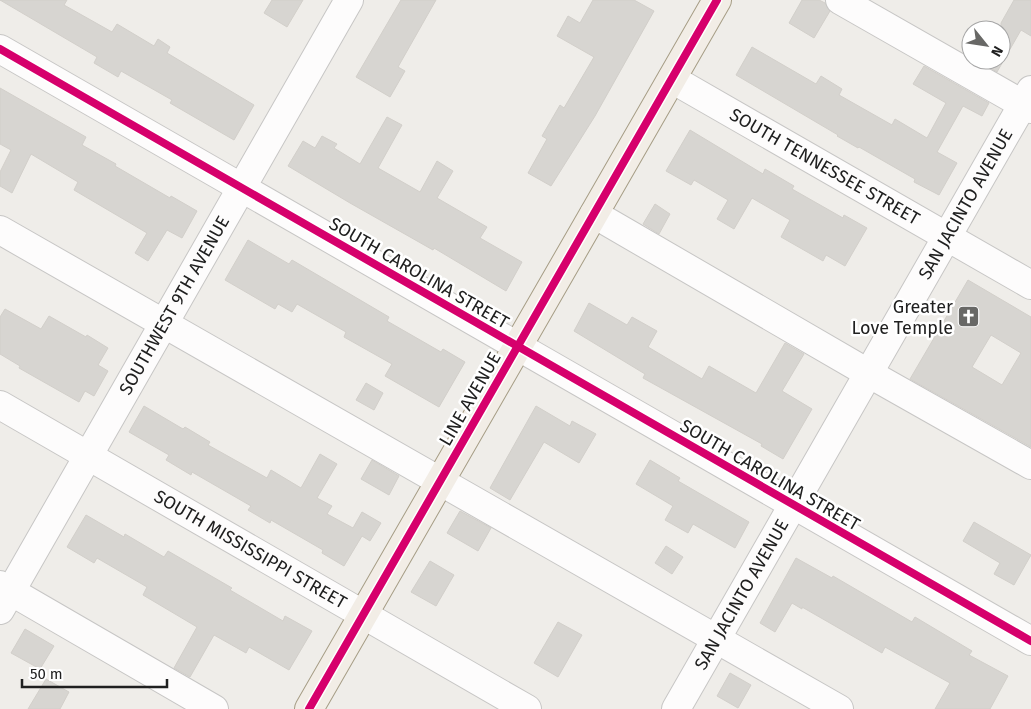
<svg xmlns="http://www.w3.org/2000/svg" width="1031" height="709" viewBox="0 0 1031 709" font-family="'Fira Sans',sans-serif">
<rect width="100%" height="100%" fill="#efede9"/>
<g fill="#d7d5d1" stroke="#d2cfca" fill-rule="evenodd">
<polygon points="0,0 67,0 64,5 112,32 117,24 154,46 158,39 170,47 167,53 254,105 234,140 170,103 172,100 121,71 118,77 94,63 97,57"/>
<polygon points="272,0 303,0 287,27 264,13"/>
<polygon points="401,0 436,0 398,67 405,71 390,97 356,77"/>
<polygon points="593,0 634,0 654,11 595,116 551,186 528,173 547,139 542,136 560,105 564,108 594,57 557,36 568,16 580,23"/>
<polygon points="802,0 819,0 825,3 830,11 814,38 789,23"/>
<polygon points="1014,0 1031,0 1031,36 1021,30 997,72 977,60 1001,60 1001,23"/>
<polygon points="752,47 816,84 821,76 842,89 839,95 892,125 895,119 927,138 946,103 913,84 924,66 989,103 982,116 963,106 937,152 957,163 939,195 914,182 915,179 859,147 858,148 837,136 838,135 736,75"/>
<polygon points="0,88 86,137 82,145 116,164 115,166 170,198 171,196 197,211 182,238 167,230 148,261 135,253 147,233 74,190 78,182 31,154 12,193 0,186 0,172 11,150 0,144"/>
<polygon points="387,117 402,125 378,168 420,192 437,161 453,171 437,198 487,227 480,238 522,262 506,291 434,248 433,250 350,203 288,166 303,141 315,148 322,136 337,144 334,148 360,164"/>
<polygon points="690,130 763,174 765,169 794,186 792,189 843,218 844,215 867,228 845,266 826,255 823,261 781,237 790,220 752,198 734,229 717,219 728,200 694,180 691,185 666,171"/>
<polygon points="655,204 670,214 659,234 643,224"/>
<polygon points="248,240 289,264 292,260 389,317 387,321 441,352 443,349 465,362 439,407 385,376 392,364 344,337 346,332 297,304 292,312 278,304 275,309 225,280"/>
<path d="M968,280l63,37v130l-121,-68zM991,335l30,18 -19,32 -30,-18z"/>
<polygon points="589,303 627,325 632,317 657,331 648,347 702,379 709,366 756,393 785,343 804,354 782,391 812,409 783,459 761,446 762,444 643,378 645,374 574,331"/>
<polygon points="5,309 41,329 49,316 86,337 87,335 108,348 98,365 108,371 94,396 85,391 79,402 19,368 20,366 0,354 0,317"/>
<polygon points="366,383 383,393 374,410 356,400"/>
<polygon points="144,406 183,429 185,427 210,442 208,445 267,478 271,470 301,488 320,454 337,464 317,498 332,506 327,514 353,528 362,512 381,523 370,541 362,536 344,566 322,553 323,550 271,520 270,523 248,510 251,506 192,472 191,475 166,460 169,455 129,432"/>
<polygon points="536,406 570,426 572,421 596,434 579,463 544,442 510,500 490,488"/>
<polygon points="372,460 399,476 389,495 361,479"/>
<polygon points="650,460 680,478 678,481 749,522 735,548 693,524 688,533 665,520 673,506 636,484"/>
<polygon points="460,511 491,528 478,551 447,533"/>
<polygon points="86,515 124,537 125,534 164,557 168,551 232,588 230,590 283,621 285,616 312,631 289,670 249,647 246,653 214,635 190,677 174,668 197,627 143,595 147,587 97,558 94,563 67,547"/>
<polygon points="974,522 1031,555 1014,585 994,574 1000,563 963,541"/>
<polygon points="666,546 683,557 672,574 655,563"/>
<polygon points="796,558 832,578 833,576 912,622 915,617 972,651 969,655 1008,676 990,709 935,709 950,683 885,647 882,653 802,607 802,609 792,603 775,632 760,623"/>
<polygon points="430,561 454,575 436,606 411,592"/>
<polygon points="558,622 582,635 558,677 534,663"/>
<polygon points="25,629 54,646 40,669 11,653"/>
<polygon points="730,673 751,685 738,708 717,696"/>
<polygon points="46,679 69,692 60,709 28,709"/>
</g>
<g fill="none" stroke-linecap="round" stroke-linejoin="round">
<defs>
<g id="minor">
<polyline points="840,0 1031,109"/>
<polyline points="0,49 1031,641"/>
<path id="s1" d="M672,79l359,206"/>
<polyline points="594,214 868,373 1031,465"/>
<polyline points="0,230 839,709"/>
<path id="s2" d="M0,405l527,304"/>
<polyline points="0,585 214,709"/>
<path id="s3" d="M0,610l349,-610"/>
<path id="s4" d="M676,709l355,-619"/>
</g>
<polyline id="major" points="309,709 717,0"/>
</defs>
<use href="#minor" stroke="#c7c6c5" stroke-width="30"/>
<use href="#major" stroke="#a69d85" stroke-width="30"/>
<use href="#minor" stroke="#fdfcfc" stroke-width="28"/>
<use href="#major" stroke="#f2ede6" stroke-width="28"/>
<defs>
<g id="cycleway">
<polyline points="0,49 1031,641"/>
<polyline points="309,709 717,0"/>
</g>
</defs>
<use href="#cycleway" stroke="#fff" stroke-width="11"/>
<use href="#cycleway" stroke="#d6006c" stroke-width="8"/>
</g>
<defs>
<symbol id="church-square" viewBox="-11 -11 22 22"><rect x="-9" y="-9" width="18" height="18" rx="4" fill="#686866" stroke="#fff"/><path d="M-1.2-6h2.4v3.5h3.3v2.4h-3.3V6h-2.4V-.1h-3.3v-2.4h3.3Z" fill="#fff"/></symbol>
</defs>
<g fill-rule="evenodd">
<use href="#church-square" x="956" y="304" width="25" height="25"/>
</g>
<g text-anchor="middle" stroke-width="5" stroke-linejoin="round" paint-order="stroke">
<g font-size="18" fill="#202020" stroke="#fff">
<text dy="6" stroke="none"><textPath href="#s1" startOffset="176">SOUTH TENNESSEE STREET</textPath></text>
<text dy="6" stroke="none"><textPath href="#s4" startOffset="582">SAN JACINTO AVENUE</textPath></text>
<text transform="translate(419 273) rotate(30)" y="6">SOUTH CAROLINA STREET</text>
<text dy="6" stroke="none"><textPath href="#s3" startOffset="351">SOUTHWEST 9TH AVENUE</textPath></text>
<text transform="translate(470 399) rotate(-60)" y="6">LINE AVENUE</text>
<text transform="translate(770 475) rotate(30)" y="6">SOUTH CAROLINA STREET</text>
<text dy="6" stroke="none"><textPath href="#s2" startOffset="289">SOUTH MISSISSIPPI STREET</textPath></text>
<text dy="6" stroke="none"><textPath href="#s4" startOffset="132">SAN JACINTO AVENUE</textPath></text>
</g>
<g font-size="18" fill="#202020" stroke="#fff" text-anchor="end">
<text x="953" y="313">Greater<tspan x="953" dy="21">Love Temple</tspan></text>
</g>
</g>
<g transform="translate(986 45) rotate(120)"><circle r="24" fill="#ffffff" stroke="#a6a6a6"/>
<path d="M0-4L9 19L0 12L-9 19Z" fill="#686866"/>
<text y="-8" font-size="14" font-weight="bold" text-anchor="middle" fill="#202020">N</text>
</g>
<path d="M22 679v8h145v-8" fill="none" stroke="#202020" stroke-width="2.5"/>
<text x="30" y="679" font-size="15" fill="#202020" stroke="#ffffff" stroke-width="4" paint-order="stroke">50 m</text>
</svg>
